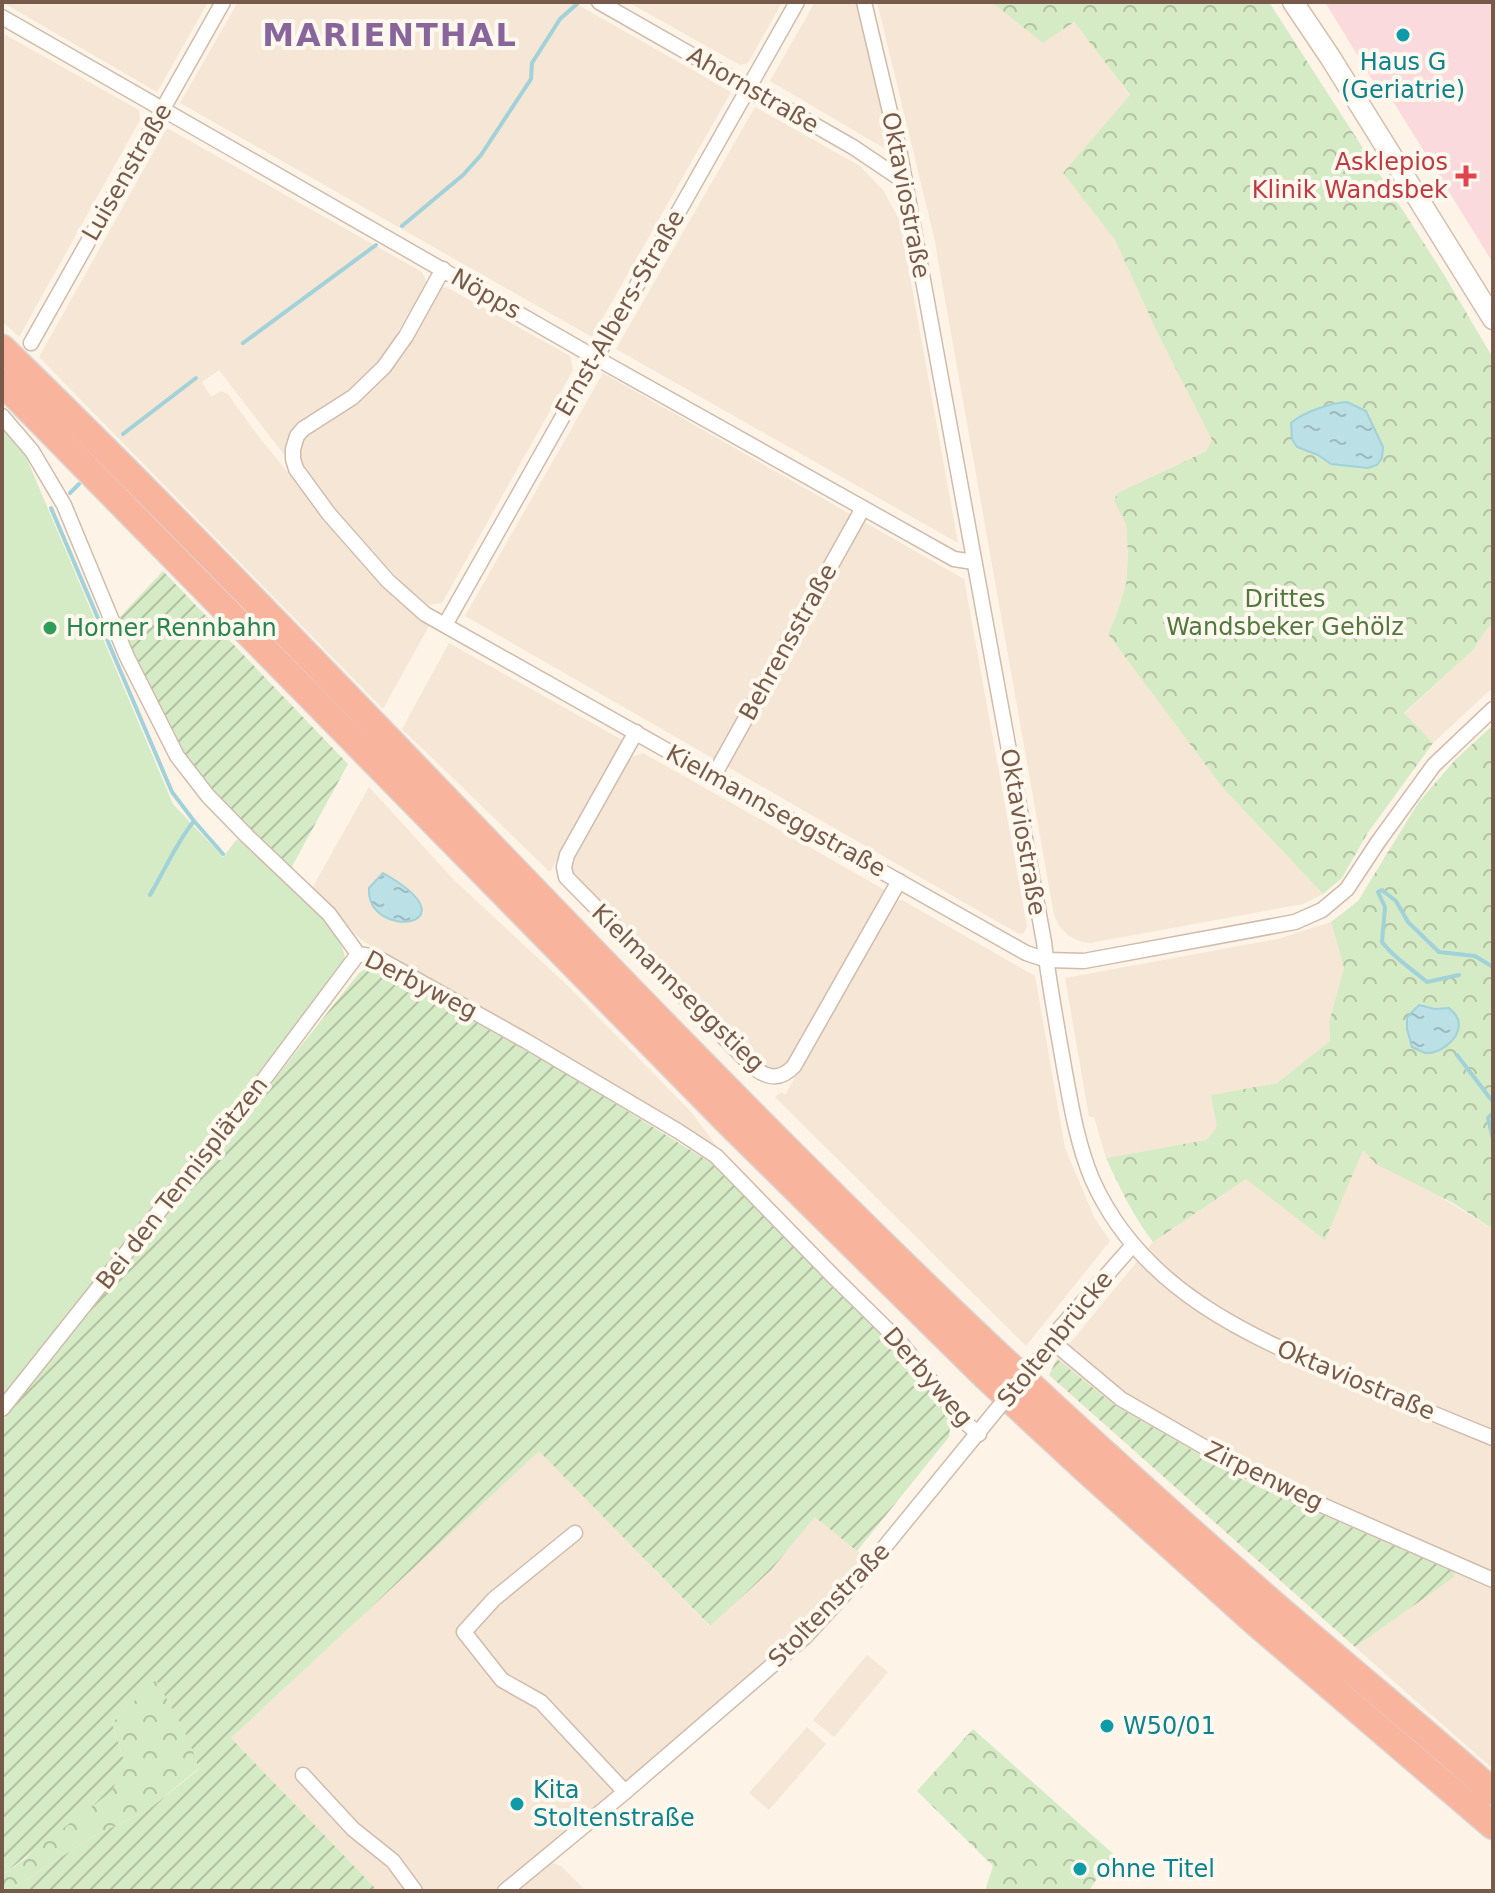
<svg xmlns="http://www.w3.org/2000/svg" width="1495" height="1893" viewBox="0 0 1495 1893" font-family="'DejaVu Sans',sans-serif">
<defs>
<pattern id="park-crowns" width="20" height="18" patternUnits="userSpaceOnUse" patternTransform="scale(2)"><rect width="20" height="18" fill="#d5ebc5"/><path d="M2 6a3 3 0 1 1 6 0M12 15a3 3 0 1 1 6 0" fill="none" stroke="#b2c1a2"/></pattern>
<pattern id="garden-furrows" width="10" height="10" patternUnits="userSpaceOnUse" patternTransform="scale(2)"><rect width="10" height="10" fill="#d5ebc5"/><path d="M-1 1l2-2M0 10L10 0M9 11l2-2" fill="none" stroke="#b2c1a2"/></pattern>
<pattern id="water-ripples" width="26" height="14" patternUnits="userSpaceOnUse" patternTransform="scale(2)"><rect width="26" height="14" fill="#bbe1e7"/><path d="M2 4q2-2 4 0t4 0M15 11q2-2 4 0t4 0" fill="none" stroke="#9db9bd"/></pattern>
</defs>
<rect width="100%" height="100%" fill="#fdf4e7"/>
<g fill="#f5e6d5">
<polygon points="2,2 208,2 157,92"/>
<polygon points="238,2 573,2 731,92 592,337 180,103"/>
<polygon points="628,2 782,2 748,63 740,65"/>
<polygon points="815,2 856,2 890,144 887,148 882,147 770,81"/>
<polygon points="877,2 993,2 1043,43 1074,22 1130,96 1063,173 1115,240 1156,330 1212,440 1207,450 1119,493 1115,500 1126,524 1128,556 1126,584 1117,613 1108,634 1222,787 1323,894 1303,904 1090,943 1079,941 1068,935 1059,926 1054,915 934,237"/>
<polygon points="2,33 139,110 140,120 19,337 2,321"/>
<polygon points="755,107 860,166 883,190 900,221 958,543 616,349"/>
<polygon points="167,128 422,272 427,283 397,333 398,334 381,360 365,378 332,402 304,419 291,431 285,456 219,370 202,382 211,397 221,391 228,394 255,432 354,554 392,595 429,626 383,709 39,357"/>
<polygon points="446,287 570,356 573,370 442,603 428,605 409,591 328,501 302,464 299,456 301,444 308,433 360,401 380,383 406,351 441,288"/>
<polygon points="603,373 964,579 1027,927 1024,933 1019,934 465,616"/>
<polygon points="1493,623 1493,692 1490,690 1433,743 1404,714 1473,650 1486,630"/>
<polygon points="449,643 624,741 550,872 402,729"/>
<polygon points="643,753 885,890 787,1064 779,1070 771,1071 759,1064 575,878 570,866 574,857 631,757"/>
<polygon points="369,787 454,880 567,985 692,1113 717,1147 376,950 357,936 311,890"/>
<polygon points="902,900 1035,976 1065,1148 1095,1219 1110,1241 1026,1346 775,1097 782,1092 785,1095 895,902"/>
<polygon points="1331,922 1344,968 1329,1022 1330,1041 1277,1083 1212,1095 1217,1127 1206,1140 1106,1158 1094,1117 1089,1117 1065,978 1278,939"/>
<polygon points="1363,1150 1493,1229 1493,1769 1355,1647 1453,1577 1455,1572 1245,1481 1113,1404 1057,1359 1153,1242 1246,1179"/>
<polygon points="539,1450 709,1626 771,1570 816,1516 872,1563 806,1636 544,1860 561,1866 586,1891 378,1891 231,1738"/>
<polygon points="867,1655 888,1672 834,1737 813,1720"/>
<polygon points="807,1727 826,1744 769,1810 749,1793"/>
</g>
<polygon fill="#fbdade" points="1325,2 1493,2 1493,263 1386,90 1375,84"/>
<path fill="#d5ebc5" d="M2,429l22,23 149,352 50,53 14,-18c26,22 100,83 107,114 2,8 0,12 -4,18l-338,429z"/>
<g fill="url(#park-crowns)" fill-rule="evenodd">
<path d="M1269,2l174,271 50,85v265l-7,7 -13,20 -69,63 29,30 -66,91 -25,44 -19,16 -101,-107 -114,-153 9,-21 9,-29 2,-28 -2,-32 -12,-24 4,-7 88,-42 6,-11 -56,-110 -41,-90 -52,-67 67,-78 -56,-73 -31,21 -50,-40zM1347,402l19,9 17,36 -1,11 -5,7 -46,-1 -13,-9 -21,-38 17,-7z"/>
<path d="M1493,725v504l-40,-26 -77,-39 -13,-14 -38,90 -79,-61 -93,63c-20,-26 -33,-54 -47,-84l100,-18 11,-13 -6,-32 66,-12 53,-42 -1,-19 15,-54 -13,-46 27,-21 60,-98 37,-43z"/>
<path d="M156,1679c16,29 34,58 43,89l-51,42 -56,27 -83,54h-7v-16l23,-16 99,-98 -12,-38z"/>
<polygon points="973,1729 1119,1859 1101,1872 1089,1891 985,1891 993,1866 917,1791"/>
</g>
<g fill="url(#garden-furrows)">
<polygon points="163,571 348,764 290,870 211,793 174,745 116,621"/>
<path d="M369,966l53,26 150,85 149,92 178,177 58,77 -7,5 -1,9 -92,114 -42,-34 -44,53 -61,56 -171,-175 -308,287 147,153h-369l83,-54 56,-27 51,-41c-9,-32 -27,-61 -43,-89l-44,43 12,38 -12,30 -110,84v-454l357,-448z"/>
<polygon points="1057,1359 1113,1404 1245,1481 1455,1572 1454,1577 1355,1647 1049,1375"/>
</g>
<g fill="url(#water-ripples)" stroke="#a1d1d9" stroke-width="2">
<path d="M1347,402l19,9 17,36 -1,11 -5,7 -9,3 -37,-4 -13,-9 -21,-8 -5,-8 -1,-16c12,-11 40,-20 56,-21z"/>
<path d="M383,873c96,54 -17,69 -14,15z"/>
<path d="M1419,1005l16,4 14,-1c5,4 10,10 10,17 -1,16 -20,29 -34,28 -2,-1 -11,-5 -13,-6l-5,-18v-12z"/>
</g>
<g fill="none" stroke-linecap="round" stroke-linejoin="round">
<g stroke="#a1d1d9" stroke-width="4">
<polyline points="402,226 463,175 481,155 531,79 532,63 560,19 577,4"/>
<polyline points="243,343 376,245"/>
<polyline points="123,434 196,378"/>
<polyline points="70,493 79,484"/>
<path d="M51,508l121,284 22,29c-18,22 -29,49 -44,74"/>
<polyline points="194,821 223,854"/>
<path d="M1459,975l-32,7c-15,-13 -33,-24 -45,-40l3,-35 -7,-15 4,-2 14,11 12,21 31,30 36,4 18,11"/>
<polyline points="1457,1055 1493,1102"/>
<polyline points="1493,1113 1488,1118 1493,1139"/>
</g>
<defs>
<g id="minor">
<polyline points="599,2 853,147 905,182"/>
<path d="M864,2l36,152 144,788c5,42 13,84 20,125 7,38 13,76 28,112 49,111 156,157 261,201 47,20 93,39 140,58"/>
<polyline points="2,17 596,358 954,559 974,562"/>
<polyline points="443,269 406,336 384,367 353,397 303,429 297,436 293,449 293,459 296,469 329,514 388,581 425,614 1026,953 1047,960 1084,961 1295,922 1322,910 1347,889 1378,842 1434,765 1493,709"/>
<polyline points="31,343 223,2"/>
<polyline points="2,416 32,451 64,505 127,657 177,756 208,796 247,836 329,914 358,954 376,957 526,1041 678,1131 716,1156 831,1274 900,1342 962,1420 979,1434"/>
<polyline points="445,625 797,2"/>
<path d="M636,732l-69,123 -3,12 2,10 188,191c15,11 27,12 40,-2l105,-185"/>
<polyline points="713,777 863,508"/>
<polyline points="1053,1342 1121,1399 1225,1459 1283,1488 1493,1580"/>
<polyline points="1038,1360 1053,1342 1060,1328 1133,1245"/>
<polyline points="2,1409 265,1078 358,954"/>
<polyline points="575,1533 494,1599 464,1632 502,1680 541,1702 625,1792"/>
<polyline points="303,1775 353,1829 393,1861 415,1891"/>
<polyline points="505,1891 625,1792 806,1636 860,1577 994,1413"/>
</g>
<polyline id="secondary" points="1293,2 1330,57 1493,319"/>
<g id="motorway">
<path d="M2,348c317,308 612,637 930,944 110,106 224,209 339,310 74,64 149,125 222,190"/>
<polyline points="2,382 727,1121 986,1377 1085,1469 1256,1623 1493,1826"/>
</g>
</defs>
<use href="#minor" stroke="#cfbcac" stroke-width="17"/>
<use href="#secondary" stroke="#d5beac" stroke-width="23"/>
<use href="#motorway" stroke="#dcd4d0" stroke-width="29"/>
<use href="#minor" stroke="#fff" stroke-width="14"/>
<use href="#secondary" stroke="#fff" stroke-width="20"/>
<use href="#motorway" stroke="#f8b49d" stroke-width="26"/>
<defs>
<polyline id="minor-bridge" points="994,1413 1038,1360"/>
</defs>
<use href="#minor-bridge" stroke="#cfbcac" stroke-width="17" stroke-linecap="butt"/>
<use href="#minor-bridge" stroke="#fff" stroke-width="14"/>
</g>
<g fill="#0f9aa8" stroke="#fff8ee" stroke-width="3">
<circle cx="1403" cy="35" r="8"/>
<circle cx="1107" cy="1726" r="8"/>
<circle cx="517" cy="1804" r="8"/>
<circle cx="1080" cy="1869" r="8"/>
</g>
<path fill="#e0444e" stroke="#fff8ee" stroke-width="3" d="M1462 164h8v8h8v8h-8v8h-8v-8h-8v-8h8z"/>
<circle fill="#2e9e5b" stroke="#fff8ee" stroke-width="3" cx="50" cy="628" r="8"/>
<g text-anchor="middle" stroke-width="8" stroke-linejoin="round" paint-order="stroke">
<g font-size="24" fill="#0d838f" stroke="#fff8ee" text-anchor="start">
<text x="1403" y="70" text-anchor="middle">Haus G<tspan x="1403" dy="28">(Geriatrie)</tspan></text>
<text x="1123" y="1734">W50/01</text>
<text x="533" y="1798">Kita<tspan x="533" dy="28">Stoltenstraße</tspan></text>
<text x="1096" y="1877">ohne Titel</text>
</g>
<g font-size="24" fill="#785a4a" stroke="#fff8ee">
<text transform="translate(753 90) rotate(30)" y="8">Ahornstraße</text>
<text transform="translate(127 172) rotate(-60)" y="8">Luisenstraße</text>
<text transform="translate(906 195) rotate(79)" y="8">Oktaviostraße</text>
<text transform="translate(486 294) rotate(30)" y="8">Nöpps</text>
<text transform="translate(620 313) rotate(-60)" y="8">Ernst-Albers-Straße</text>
<text transform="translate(788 642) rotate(-61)" y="8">Behrensstraße</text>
<text transform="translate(776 811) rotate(29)" y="8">Kielmannseggstraße</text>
<text transform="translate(1023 832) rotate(80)" y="8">Oktaviostraße</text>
<text transform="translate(421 985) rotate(27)" y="8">Derbyweg</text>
<text transform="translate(678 988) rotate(44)" y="8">Kielmannseggstieg</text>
<text transform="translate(182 1183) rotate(-52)" y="8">Bei den Tennisplätzen</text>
<text transform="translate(1055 1339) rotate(-51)" y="8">Stoltenbrücke</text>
<text transform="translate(928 1377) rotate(49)" y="8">Derbyweg</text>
<text transform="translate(1356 1380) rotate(23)" y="8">Oktaviostraße</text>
<text transform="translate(1264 1476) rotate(26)" y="8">Zirpenweg</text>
<text transform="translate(829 1605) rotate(-46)" y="8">Stoltenstraße</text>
</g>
<g font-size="24" fill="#be3a42" stroke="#fff8ee" text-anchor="end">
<text x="1448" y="170">Asklepios<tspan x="1448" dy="28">Klinik Wandsbek</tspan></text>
</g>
<g font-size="24" fill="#51783f" stroke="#fff8ee">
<text x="1285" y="607">Drittes<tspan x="1285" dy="28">Wandsbeker Gehölz</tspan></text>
</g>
<g font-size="24" fill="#27864d" stroke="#fff8ee" text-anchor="start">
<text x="66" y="636">Horner Rennbahn</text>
</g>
<g font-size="32" font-weight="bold" letter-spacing="2" fill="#88669b" stroke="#fff8ee">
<text x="390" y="46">MARIENTHAL</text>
</g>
</g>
<rect width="1495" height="1893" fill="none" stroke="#785a4a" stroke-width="8"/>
</svg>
